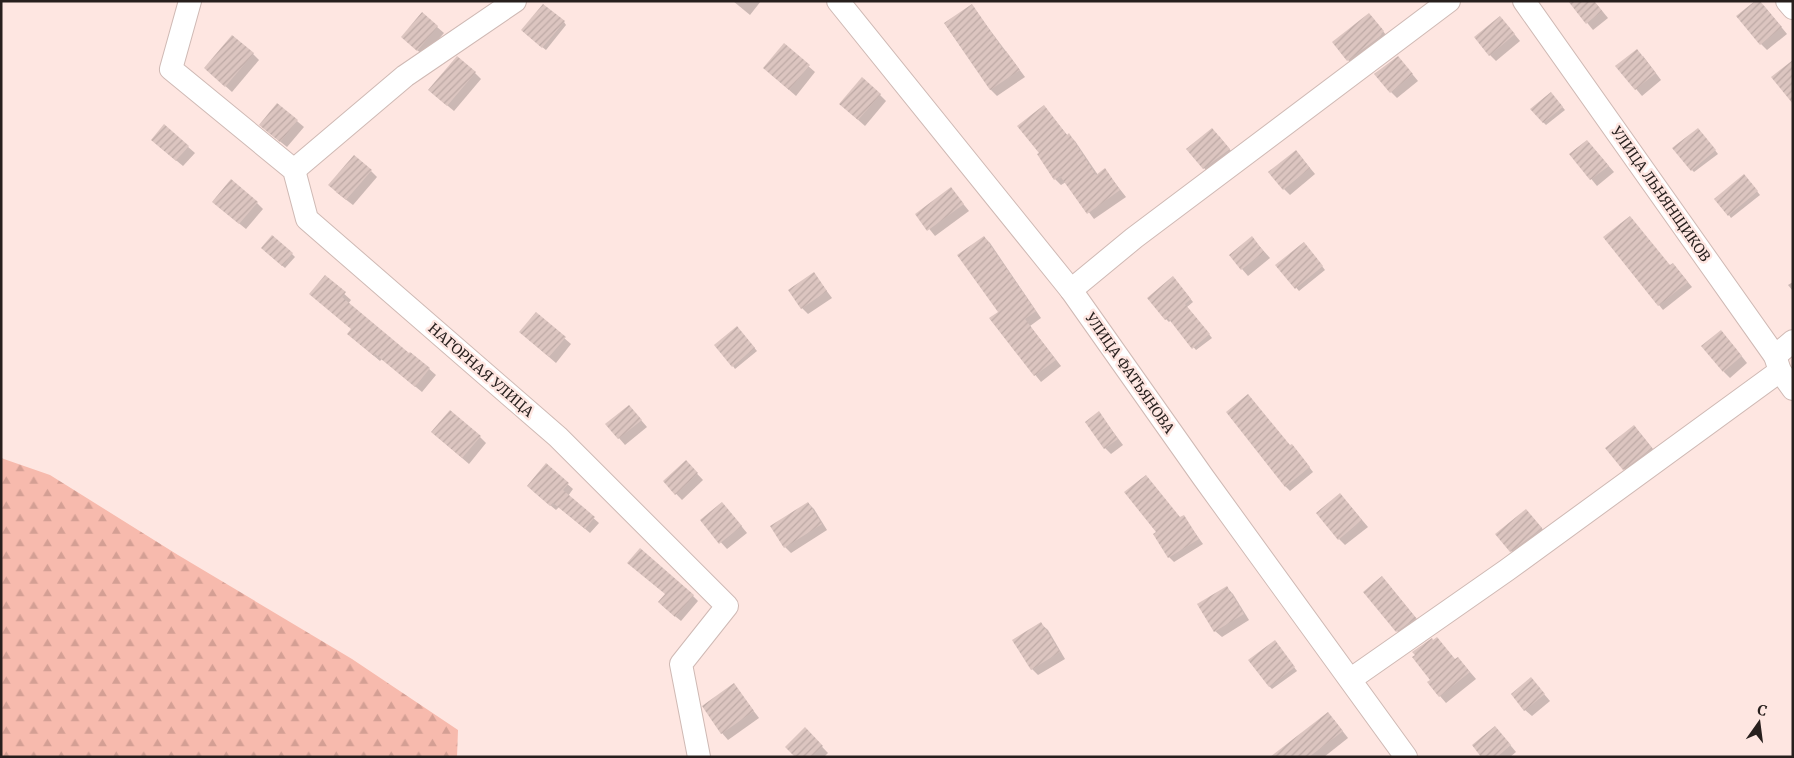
<svg xmlns="http://www.w3.org/2000/svg" width="1794" height="758" viewBox="0 0 1794 758" font-family="Merriweather,serif">
<defs>
<pattern id="forest-firs" width="22" height="20" patternUnits="userSpaceOnUse" patternTransform="scale(1.25)"><rect width="22" height="20" fill="#f7baad"/><path d="M5 1l3.5 6h-7zM16 11l3.5 6h-7z" fill="#d49f94"/></pattern>
<pattern id="building-hatch" width="6" height="6" patternUnits="userSpaceOnUse" patternTransform="scale(1.25)"><rect width="6" height="6" fill="#dcc5c0"/><path d="M-1 1l2-2M0 6l6-6M5 7l2-2" fill="none" stroke="#bda9a5"/></pattern>
</defs>
<rect width="100%" height="100%" fill="#fee6e1"/>
<polygon fill="url(#forest-firs)" points="1,458 50,475 178,555 352,659 458,730 457,757 1,757"/>
<g fill="#0003">
<polygon points="733,1 761,1 750,15"/>
<polygon points="1594,1 1608,18 1593,30 1571,3"/>
<polygon points="972,6 1025,77 997,96 991,90 945,24"/>
<polygon points="1764,6 1787,34 1767,50 1761,44"/>
<polygon points="422,14 444,33 424,56 409,43"/>
<polygon points="1372,17 1386,35 1351,63 1348,60"/>
<polygon points="564,22 566,25 546,50 525,33"/>
<polygon points="1506,24 1520,41 1496,61 1490,55"/>
<polygon points="784,45 815,72 796,96 771,74"/>
<polygon points="253,54 259,60 232,92 212,74"/>
<polygon points="1643,56 1661,80 1642,96 1617,66"/>
<polygon points="1398,57 1418,81 1397,98 1391,92"/>
<polygon points="475,73 481,79 454,111 436,96"/>
<polygon points="880,95 886,101 865,126 847,110"/>
<polygon points="1554,97 1565,110 1546,125 1543,122"/>
<polygon points="278,105 304,127 287,147 267,131"/>
<polygon points="1044,107 1068,136 1069,135 1075,141 1098,175 1105,170 1126,197 1094,219 1066,182 1061,185 1055,179"/>
<polygon points="164,126 195,153 183,166 159,146"/>
<polygon points="1700,132 1718,154 1694,172 1692,170"/>
<polygon points="1219,136 1235,156 1210,175 1188,149"/>
<polygon points="1587,141 1614,172 1597,186 1571,154"/>
<polygon points="1296,151 1315,174 1290,195 1284,189"/>
<polygon points="371,171 377,177 353,205 336,192"/>
<polygon points="1747,179 1760,195 1731,218 1729,215"/>
<polygon points="951,189 969,211 935,236 917,214"/>
<polygon points="257,203 263,209 246,229 220,208"/>
<polygon points="984,237 990,243 1041,318 1030,326 1061,366 1041,382 990,319 999,312"/>
<polygon points="1252,238 1270,258 1248,276 1230,255"/>
<polygon points="1307,247 1325,270 1299,291 1277,265"/>
<polygon points="265,251 292,254 295,257 285,268"/>
<polygon points="1670,267 1677,269 1692,287 1663,310 1659,305"/>
<polygon points="814,274 832,298 808,314 802,308"/>
<polygon points="325,277 351,300 348,304 409,355 411,353 436,375 422,392 382,359 380,361 355,340 352,329"/>
<polygon points="1176,281 1193,302 1187,307 1212,338 1196,350 1171,320 1169,322 1166,319"/>
<polygon points="1793,282 1793,291 1788,285"/>
<polygon points="536,314 571,344 556,363 527,338"/>
<polygon points="740,331 757,351 735,369 733,366"/>
<polygon points="1727,338 1747,363 1730,378 1724,372"/>
<polygon points="635,413 647,427 625,445 619,438"/>
<polygon points="1099,413 1123,445 1111,454 1105,448"/>
<polygon points="1640,433 1658,455 1630,475 1624,469"/>
<polygon points="480,437 486,443 469,464 439,438"/>
<polygon points="1290,447 1296,450 1313,472 1290,491 1285,486"/>
<polygon points="686,462 703,480 682,500 664,481"/>
<polygon points="546,465 573,489 568,496 599,523 590,533 559,507 556,510 533,491"/>
<polygon points="1346,501 1368,527 1345,545 1339,539"/>
<polygon points="808,503 814,509 827,530 791,553 785,547"/>
<polygon points="728,510 747,533 727,549 701,520"/>
<polygon points="1183,516 1203,544 1174,562 1169,557 1180,518"/>
<polygon points="1532,517 1547,534 1517,557 1511,551"/>
<polygon points="1388,584 1421,624 1403,637 1397,631"/>
<polygon points="1227,588 1233,594 1249,620 1222,637 1215,631"/>
<polygon points="666,594 693,596 698,601 681,621 664,607"/>
<polygon points="1041,624 1048,630 1065,659 1038,675 1032,669"/>
<polygon points="1277,645 1297,671 1272,689 1269,686"/>
<polygon points="1416,655 1455,661 1464,665 1476,679 1446,703 1428,682 1432,680"/>
<polygon points="1531,679 1550,701 1532,716 1525,710"/>
<polygon points="734,685 759,718 728,740 722,733"/>
<polygon points="1334,720 1348,738 1324,757 1272,757"/>
<polygon points="805,729 828,753 824,757 797,757"/>
<polygon points="1501,734 1516,752 1510,757 1483,757"/>
</g>
<g fill="url(#building-hatch)">
<polygon points="1568,1 1594,1 1602,11 1586,24"/>
<polygon points="1755,1 1760,1 1782,27 1760,45 1736,16"/>
<polygon points="543,4 565,21 542,48 521,30"/>
<polygon points="972,4 1005,52 1006,51 1020,70 990,90 944,23"/>
<polygon points="422,12 438,26 417,51 401,37"/>
<polygon points="1369,13 1384,31 1381,34 1382,35 1347,61 1332,42"/>
<polygon points="1500,16 1515,34 1489,56 1474,37"/>
<polygon points="232,35 254,53 225,87 204,68"/>
<polygon points="784,43 810,65 789,90 763,68"/>
<polygon points="1637,49 1656,73 1635,90 1615,66"/>
<polygon points="457,56 476,72 447,106 428,90"/>
<polygon points="1398,56 1413,74 1390,93 1374,74"/>
<polygon points="1793,60 1793,104 1771,77"/>
<polygon points="862,77 881,94 858,120 839,104"/>
<polygon points="1551,92 1563,107 1543,123 1530,109"/>
<polygon points="277,103 298,120 280,142 259,125"/>
<polygon points="1044,105 1067,135 1069,133 1096,175 1105,168 1120,190 1087,214 1060,176 1054,180 1037,154 1039,153 1017,126"/>
<polygon points="164,124 189,146 176,161 151,140"/>
<polygon points="1212,128 1230,149 1203,169 1186,149"/>
<polygon points="1698,128 1716,150 1691,171 1672,148"/>
<polygon points="1587,140 1609,166 1590,180 1569,154"/>
<polygon points="1296,150 1310,168 1283,190 1268,172"/>
<polygon points="354,155 372,170 346,200 328,185"/>
<polygon points="1744,174 1758,191 1728,216 1714,199"/>
<polygon points="231,179 258,202 239,224 212,202"/>
<polygon points="951,187 964,204 927,231 915,214"/>
<polygon points="1630,216 1670,265 1673,263 1688,282 1658,306 1603,237"/>
<polygon points="272,235 293,253 282,266 261,248"/>
<polygon points="984,236 1036,311 1025,319 1056,360 1034,376 989,318 998,312 957,255"/>
<polygon points="1252,236 1264,252 1241,270 1229,255"/>
<polygon points="1304,242 1323,266 1295,289 1275,265"/>
<polygon points="814,272 827,291 801,309 788,290"/>
<polygon points="325,275 346,292 342,297 409,353 410,352 430,368 415,387 375,354 374,356 347,334 351,329 309,294"/>
<polygon points="1173,276 1191,299 1185,304 1210,334 1192,349 1168,318 1165,320 1147,298"/>
<polygon points="536,312 566,337 549,357 519,332"/>
<polygon points="737,326 755,348 732,367 714,345"/>
<polygon points="1721,330 1742,356 1723,372 1701,346"/>
<polygon points="1248,394 1290,445 1292,444 1310,467 1285,487 1226,412"/>
<polygon points="629,405 642,420 618,439 605,424"/>
<polygon points="450,410 481,436 462,458 431,432"/>
<polygon points="1099,411 1118,439 1104,449 1085,422"/>
<polygon points="1634,425 1652,448 1623,470 1605,448"/>
<polygon points="686,460 698,473 675,495 663,481"/>
<polygon points="546,463 569,483 563,490 595,517 585,529 553,503 550,506 527,486"/>
<polygon points="1146,475 1180,517 1184,515 1199,539 1168,558 1153,534 1156,532 1124,492"/>
<polygon points="1340,493 1362,520 1338,540 1316,513"/>
<polygon points="722,502 742,526 719,544 700,520"/>
<polygon points="808,502 822,524 784,548 770,526"/>
<polygon points="1526,509 1542,528 1510,552 1495,534"/>
<polygon points="640,548 694,595 675,617 658,602 665,594 627,563"/>
<polygon points="1382,576 1416,618 1396,632 1363,592"/>
<polygon points="1227,586 1244,614 1214,632 1197,604"/>
<polygon points="1041,622 1060,652 1031,670 1012,640"/>
<polygon points="1437,637 1455,659 1458,657 1470,672 1439,697 1427,682 1430,680 1412,657 1415,655 1412,652 1432,638 1433,640"/>
<polygon points="1275,640 1295,667 1269,687 1248,660"/>
<polygon points="1531,677 1545,694 1524,711 1511,694"/>
<polygon points="734,683 754,711 721,734 702,706"/>
<polygon points="1328,712 1343,731 1309,757 1270,757"/>
<polygon points="1495,726 1511,745 1497,757 1481,757 1472,745"/>
<polygon points="805,727 823,746 811,757 795,757 785,747"/>
</g>
<g fill="none" stroke-linecap="round" stroke-linejoin="round">
<defs>
<g id="street">
<polyline points="190,1 171,69 294,170 307,219 558,437 727,606 681,664 699,757"/>
<polyline points="838,1 1071,290 1203,477 1406,757"/>
<polyline points="1524,1 1775,356 1780,371 1793,389"/>
<polyline points="1787,1 1793,8"/>
<polyline points="294,170 405,76 515,1"/>
<polyline points="1071,290 1134,238 1449,1"/>
<polyline points="1775,356 1793,341"/>
<polyline points="1351,679 1507,570 1780,371"/>
</g>
</defs>
<use href="#street" stroke="#cfb9b4" stroke-width="24"/>
<use href="#street" stroke="#fff" stroke-width="22"/>
</g>
<g text-anchor="middle" stroke-width="5" stroke-linejoin="round" paint-order="stroke">
<g font-size="14" fill="#271f1d" stroke="#fee6e1">
<text transform="translate(1661 194) rotate(55)" y="5">УЛИЦА ЛЬНЯНЩИКОВ</text>
<text transform="translate(481 370) rotate(41)" y="5">НАГОРНАЯ УЛИЦА</text>
<text transform="translate(1130 373) rotate(55)" y="5">УЛИЦА ФАТЬЯНОВА</text>
</g>
</g>
<rect width="1794" height="758" fill="none" stroke="#271f1d" stroke-width="5"/>
<g transform="translate(1759 723) rotate(14)" stroke="#fee6e1" stroke-width="4" paint-order="stroke">
<path d="M0-4L9 19L0 12L-9 19Z" fill="#271f1d"/>
<text y="-8" font-size="14" font-weight="bold" text-anchor="middle" fill="#271f1d">С</text>
</g>
</svg>
